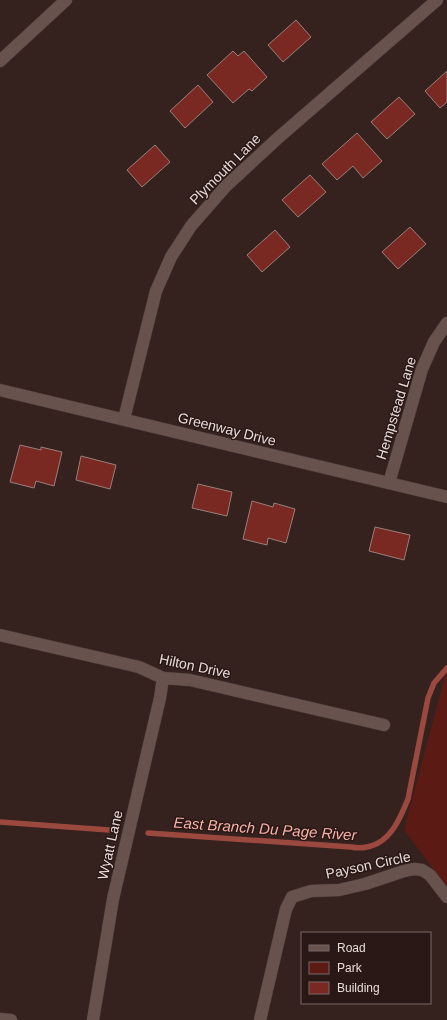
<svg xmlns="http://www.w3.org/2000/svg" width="447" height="1020" viewBox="0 0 447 1020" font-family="Arial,sans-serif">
<rect width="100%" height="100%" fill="#35221f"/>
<polygon fill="#5b1a14" points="447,668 447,887 404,830"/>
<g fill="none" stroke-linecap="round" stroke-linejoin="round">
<g stroke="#9b493e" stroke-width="5.5">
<polyline points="0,822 109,830"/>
<path d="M148,833l203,14c5,1 11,1 16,0 23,-4 33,-28 41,-48l20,-101 6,-15 13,-15"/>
</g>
</g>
<g fill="#792921" stroke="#98807c">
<polygon points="296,20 311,37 283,62 268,45"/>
<polygon points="233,51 238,56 244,51 267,77 252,91 249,89 233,103 207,75"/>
<polygon points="447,71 447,102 440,108 425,91"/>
<polygon points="198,85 213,102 185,128 170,111"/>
<polygon points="399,97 415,114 387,139 371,122"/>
<polygon points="357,133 382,161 363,178 353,166 337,180 322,164"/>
<polygon points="155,145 170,162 142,187 127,170"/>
<polygon points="310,175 326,192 298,217 282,200"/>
<polygon points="410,227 426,244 398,269 382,252"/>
<polygon points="275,230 290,247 262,272 247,255"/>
<polygon points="20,445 41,450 41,447 62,452 54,486 36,481 34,488 10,482"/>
<polygon points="81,456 116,465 110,489 76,480"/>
<polygon points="198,484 232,492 227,516 192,508"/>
<polygon points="252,501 273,507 274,503 295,509 286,543 268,538 267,545 243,539"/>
<polygon points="375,527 410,535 404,560 369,551"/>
</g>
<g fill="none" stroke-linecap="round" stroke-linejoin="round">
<defs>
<g id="minor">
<polyline points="0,61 66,0"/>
<polyline points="0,390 447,497"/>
<polyline points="124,419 156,291 171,257 191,226 226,186 278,138 437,0"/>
<polyline points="389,483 422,369 434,342 447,323"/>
<polyline points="0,635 139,667 163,678 190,680 384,725"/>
<polyline points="0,1019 11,1020"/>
<polyline points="93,1020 113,899 160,698 163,678"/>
<polyline points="260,1020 286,909 292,897 311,891 339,890 365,884 404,871 414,869 422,870 430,875 447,897"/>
</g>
</defs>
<use href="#minor" stroke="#4d3d3a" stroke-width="13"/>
<use href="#minor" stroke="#68524e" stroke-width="12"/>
</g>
<g text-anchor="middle" stroke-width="3" stroke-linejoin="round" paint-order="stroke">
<g font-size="14" fill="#e9dbd9" stroke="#2a1816">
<text transform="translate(225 169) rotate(-45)" y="5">Plymouth Lane</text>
<text transform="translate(396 408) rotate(-73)" y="5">Hempstead Lane</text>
<text transform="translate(227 429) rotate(14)" y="5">Greenway Drive</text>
<text transform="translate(195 666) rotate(12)" y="5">Hilton Drive</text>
<text transform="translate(110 845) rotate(-77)" y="5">Wyatt Lane</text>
<text transform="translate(368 865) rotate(-12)" y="5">Payson Circle</text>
</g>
<g font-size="15" font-style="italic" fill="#f9b2a7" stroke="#2a1816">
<text transform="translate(265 829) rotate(4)" y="5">East Branch Du Page River</text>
</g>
</g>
<rect x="301" y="932" width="130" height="72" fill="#2a1816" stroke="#766664"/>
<rect x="309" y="945" width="20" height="6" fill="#68524e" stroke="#766664"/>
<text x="337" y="952" font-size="12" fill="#e9dbd9">Road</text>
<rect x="309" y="962" width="20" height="12" fill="#5b1a14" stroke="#766664"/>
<text x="337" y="972" font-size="12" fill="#e9dbd9">Park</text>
<rect x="309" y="982" width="20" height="12" fill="#792921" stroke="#766664"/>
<text x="337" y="992" font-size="12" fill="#e9dbd9">Building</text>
</svg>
